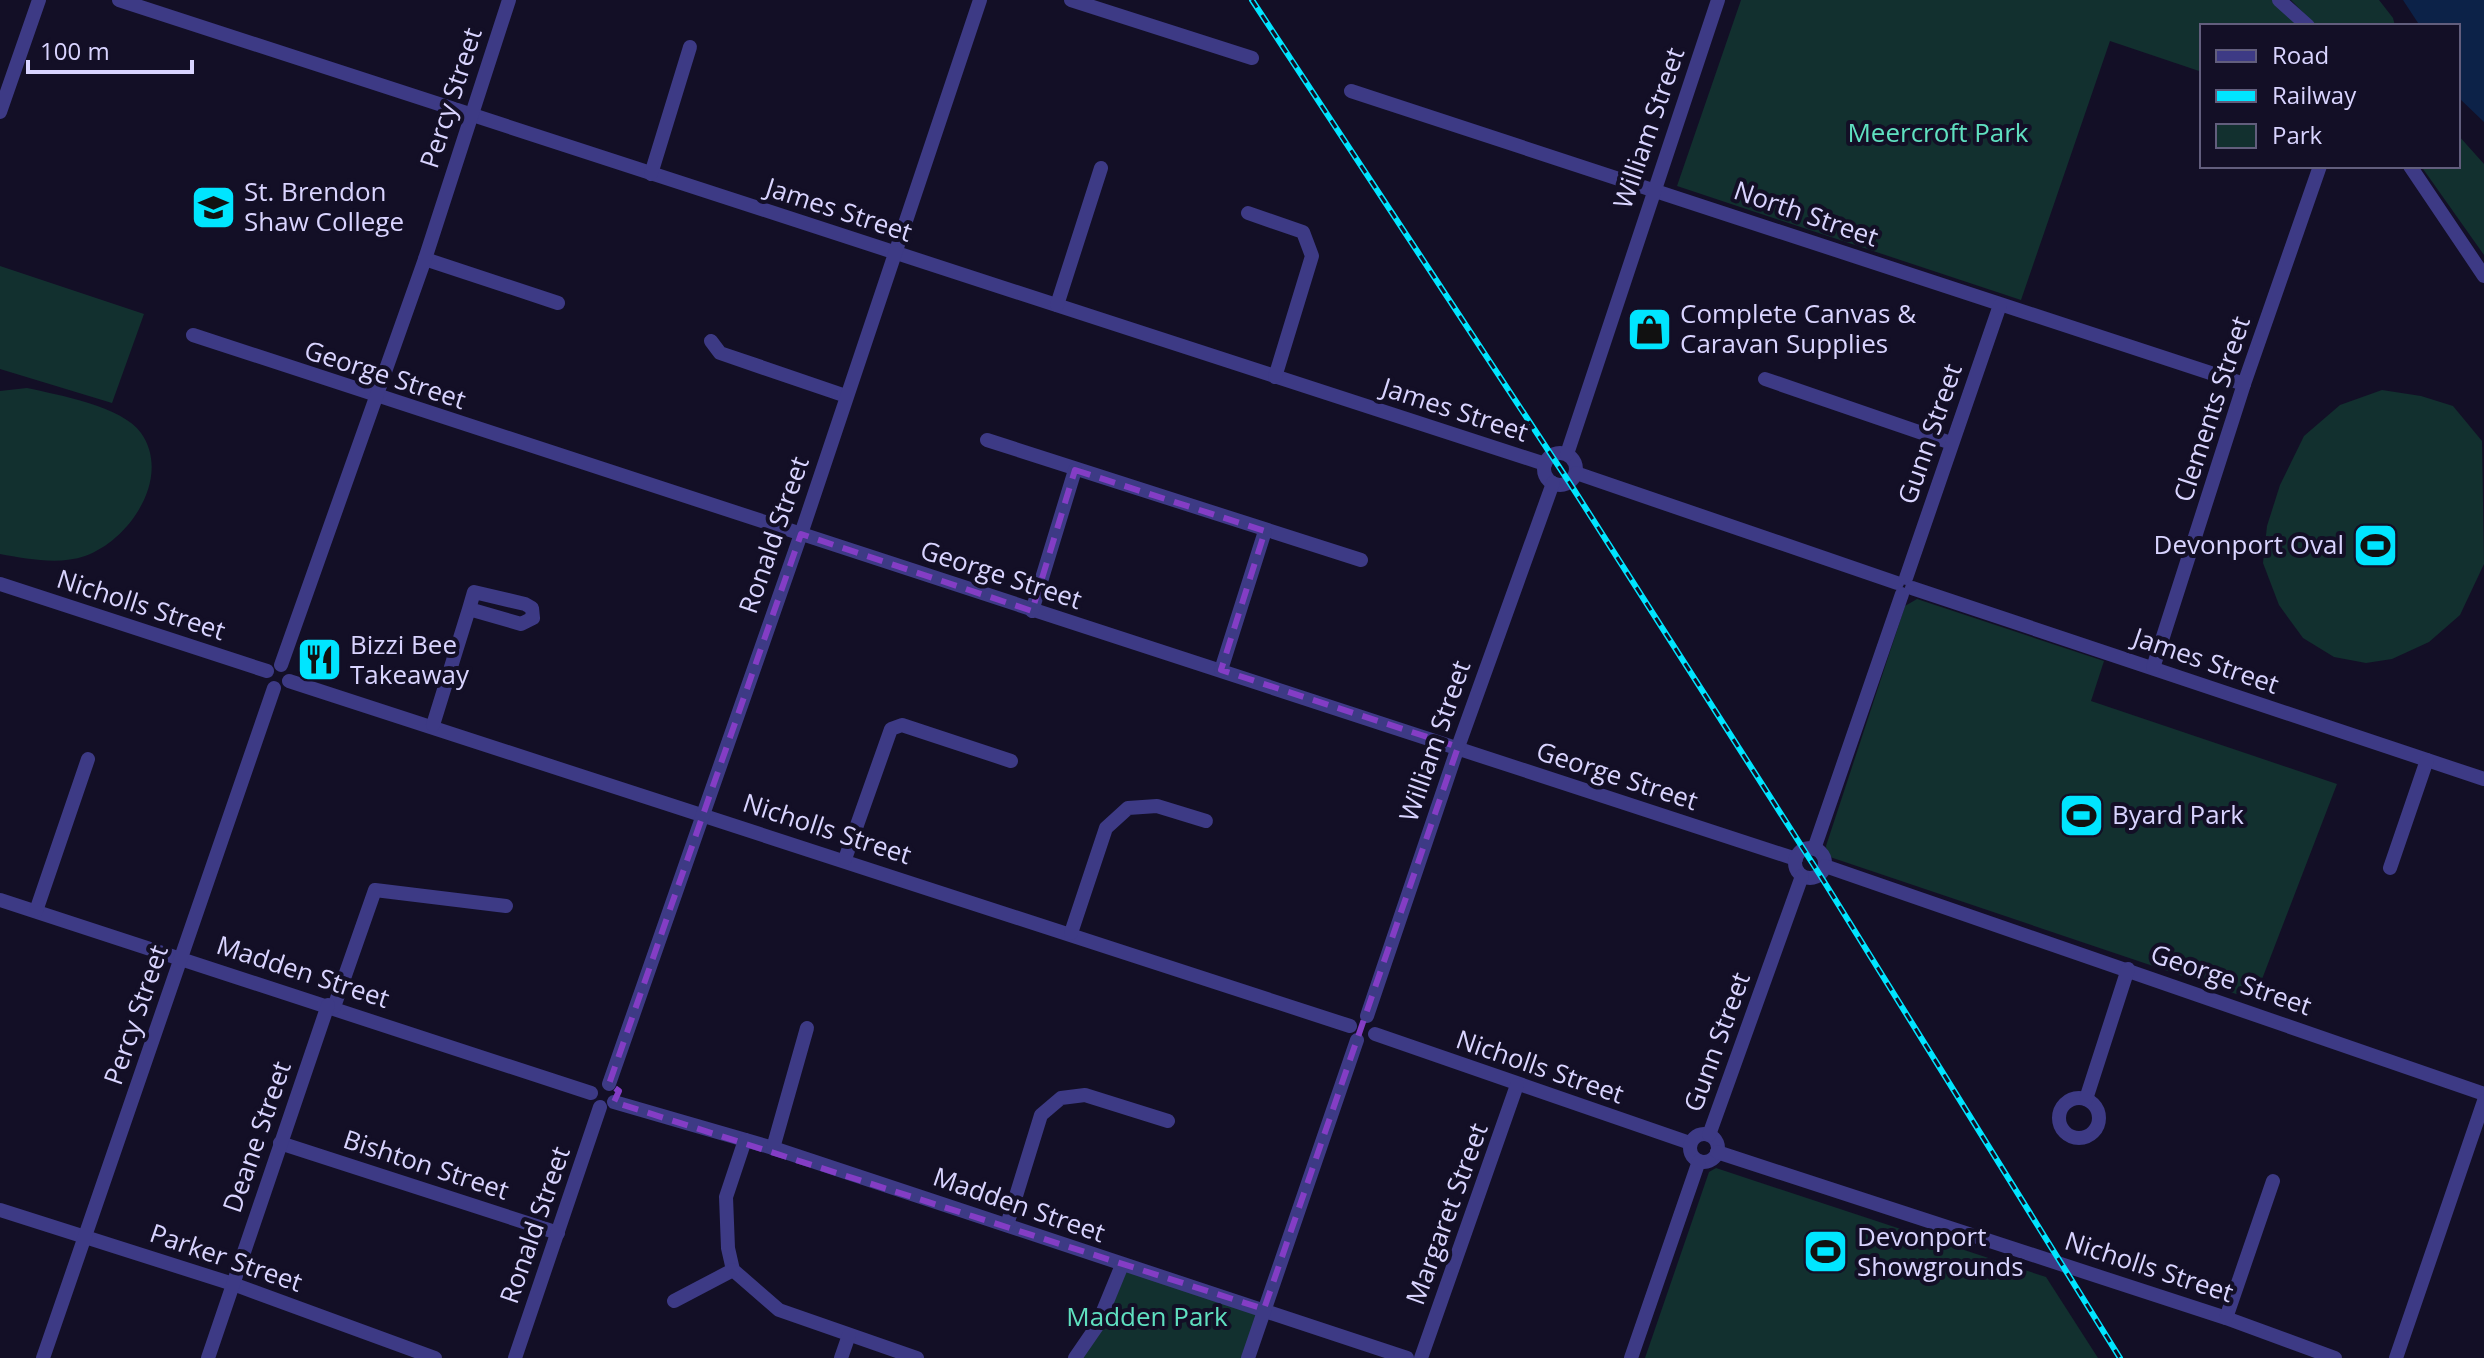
<svg xmlns="http://www.w3.org/2000/svg" width="2484" height="1358" viewBox="0 0 2484 1358" font-family="'Open Sans',sans-serif">
<rect width="100%" height="100%" fill="#130f26"/>
<g fill="#12302f">
<polygon points="1741,0 2276,0 2302,26 2202,26 2202,72 2110,41 2021,300 1677,186"/>
<polygon points="2291,0 2379,0 2393,18 2395,26 2316,26"/>
<polygon points="2458,135 2484,164 2484,255 2421,166 2458,166"/>
<polygon points="0,266 144,314 112,403 0,369"/>
<path d="M27,388c31,7 95,18 114,45 31,44 -11,107 -56,123 -26,9 -58,3 -85,-2v-163z"/>
<polygon points="2382,390 2421,396 2453,406 2482,441 2484,564 2460,615 2429,642 2392,659 2366,663 2334,657 2303,638 2279,605 2263,563 2267,526 2280,485 2304,436 2340,405"/>
<polygon points="1917,599 2104,661 2091,701 2337,784 2254,1000 1827,856 1826,846 1905,606"/>
<polygon points="1716,1168 2046,1277 2098,1358 1645,1358 1709,1172"/>
<polygon points="1122,1265 1264,1309 1248,1358 1075,1358"/>
</g>
<polygon fill="#0c2248" points="2403,0 2484,0 2484,122 2458,97 2458,26 2420,26"/>
<g fill="none" stroke-linecap="round" stroke-linejoin="round">
<g stroke="#3d3a85" stroke-width="14">
<polyline points="119,0 1545,464"/>
<polyline points="1071,0 1252,58"/>
<polyline points="2279,0 2308,26"/>
<polyline points="1351,91 2244,384"/>
<polyline points="0,112 39,0"/>
<polyline points="2410,166 2484,276"/>
<polyline points="651,174 690,47"/>
<polyline points="1248,213 1303,232 1312,256 1275,377"/>
<polyline points="425,259 558,303"/>
<polyline points="1057,305 1101,168"/>
<polyline points="193,335 1796,859"/>
<polyline points="711,341 720,353 846,396"/>
<polyline points="1765,379 1951,443"/>
<polyline points="987,440 1361,560"/>
<circle cx="1560" cy="469" r="16"/>
<polyline points="1567,454 1718,0"/>
<polyline points="1576,473 1897,583"/>
<polyline points="1906,578 2000,305"/>
<polyline points="0,584 267,671"/>
<polyline points="1912,588 2484,779"/>
<polyline points="1032,611 1075,470"/>
<polyline points="281,665 425,259 509,0"/>
<polyline points="2153,668 2244,384 2320,166"/>
<polyline points="1221,670 1265,531"/>
<polyline points="289,681 1350,1026"/>
<polyline points="433,725 469,609 474,592 525,604 532,608 533,618 521,624 469,609"/>
<circle cx="1810" cy="863" r="15"/>
<polyline points="1814,849 1902,594"/>
<polyline points="845,859 891,729 902,725 1011,761"/>
<polyline points="1825,866 2484,1094"/>
<polyline points="2390,868 2427,760"/>
<polyline points="0,900 591,1093"/>
<polyline points="36,911 88,759"/>
<polyline points="1071,933 1106,828 1128,808 1157,806 1206,821"/>
<polyline points="334,1007 375,890 506,906"/>
<polyline points="1367,1016 1458,747 1553,483"/>
<polyline points="1375,1034 1690,1143"/>
<polyline points="609,1084 801,534 980,0"/>
<circle cx="2079" cy="1118" r="20"/>
<polyline points="2086,1099 2128,969"/>
<polyline points="614,1102 773,1148 1407,1358"/>
<circle cx="1704" cy="1148" r="14"/>
<polyline points="1709,1135 1802,876"/>
<polyline points="745,1140 726,1197 728,1248 733,1270 779,1310 917,1358"/>
<polyline points="280,1143 558,1233"/>
<polyline points="773,1148 807,1028"/>
<polyline points="1717,1152 2226,1318 2335,1358"/>
<polyline points="0,1210 233,1284 435,1358"/>
<polyline points="1007,1225 1041,1115 1061,1098 1085,1095 1168,1121"/>
<polyline points="674,1301 733,1270"/>
<polyline points="2226,1318 2273,1181"/>
<polyline points="43,1358 274,688"/>
<polyline points="208,1358 328,1005"/>
<polyline points="515,1358 600,1107"/>
<polyline points="841,1358 849,1335"/>
<polyline points="1075,1358 1097,1326 1122,1265"/>
<polyline points="1248,1358 1357,1040"/>
<polyline points="1421,1358 1517,1085"/>
<polyline points="1631,1358 1699,1161"/>
<polyline points="2396,1358 2484,1101"/>
</g>
<defs>
<polyline id="rail" points="1252,0 1569,482 1820,875 2120,1358"/>
</defs>
<use href="#rail" stroke="#00e5ff" stroke-width="6"/>
<use href="#rail" stroke="#130f26" stroke-width="3" stroke-dasharray="9" stroke-linecap="butt"/>
</g>
<path fill="none" stroke="#843dc5" stroke-width="6" stroke-dasharray="16 10" stroke-linejoin="round" d="M1075,470l190,61 -44,139 237,77 -194,562 -650,-207 5,-11 -10,-7 192,-550 231,77z"/>
<defs>
<symbol id="school-square" viewBox="-11 -11 22 22"><rect x="-9" y="-9" width="18" height="18" rx="4" fill="#00e5ff" stroke="#130f26"/><path d="M0-5L7-2L0 1L-7-2ZM-4 1L0 2.5L4 1V4Q0 6-4 4Z" fill="#111"/></symbol>
<symbol id="shop-square" viewBox="-11 -11 22 22"><rect x="-9" y="-9" width="18" height="18" rx="4" fill="#00e5ff" stroke="#130f26"/><path d="M-5-2.5h2.3a2.7 3.5 0 0 1 5.4 0H5L5.5 6h-11ZM-1.5-2.5h3a1.5 2.3 0 0 0-3 0Z" fill="#111"/></symbol>
<symbol id="stadium-square" viewBox="-11 -11 22 22"><rect x="-9" y="-9" width="18" height="18" rx="4" fill="#00e5ff" stroke="#130f26"/><path d="M0-5a6.5 5 0 1 0 0 10a6.5 5 0 1 0 0-10ZM-3.5-1.8h7v3.6h-7Z" fill="#111"/></symbol>
<symbol id="restaurant-square" viewBox="-11 -11 22 22"><rect x="-9" y="-9" width="18" height="18" rx="4" fill="#00e5ff" stroke="#130f26"/><path d="M-5-6h1v4h1v-4h1v4h1v-4h1v5L-1.5 .5V6h-2V.5L-5-1ZM5-6V6H3V1.5H1.5Q1.5-4 5-6Z" fill="#111"/></symbol>
</defs>
<g fill-rule="evenodd">
<use href="#school-square" x="188" y="182" width="51" height="51"/>
<use href="#shop-square" x="1624" y="304" width="51" height="51"/>
<use href="#stadium-square" x="2350" y="520" width="51" height="51"/>
<use href="#restaurant-square" x="294" y="634" width="51" height="51"/>
<use href="#stadium-square" x="2056" y="790" width="51" height="51"/>
<use href="#stadium-square" x="1800" y="1226" width="51" height="51"/>
</g>
<g text-anchor="middle" stroke-width="8" stroke-linejoin="round" paint-order="stroke">
<g font-size="26" fill="#d9d4ff" stroke="#130f26">
<text transform="translate(451 98) rotate(-72)" y="9">Percy Street</text>
<text transform="translate(1649 128) rotate(-71)" y="9">William Street</text>
<text transform="translate(839 210) rotate(18)" y="9">James Street</text>
<text transform="translate(1806 214) rotate(19)" y="9">North Street</text>
<text transform="translate(385 375) rotate(18)" y="9">George Street</text>
<text transform="translate(2212 409) rotate(-72)" y="9">Clements Street</text>
<text transform="translate(1455 410) rotate(18)" y="9">James Street</text>
<text transform="translate(1930 434) rotate(-71)" y="9">Gunn Street</text>
<text transform="translate(774 535) rotate(-71)" y="9">Ronald Street</text>
<text transform="translate(1001 575) rotate(18)" y="9">George Street</text>
<text transform="translate(141 605) rotate(18)" y="9">Nicholls Street</text>
<text transform="translate(2206 661) rotate(19)" y="9">James Street</text>
<text transform="translate(1435 741) rotate(-71)" y="9">William Street</text>
<text transform="translate(1617 776) rotate(18)" y="9">George Street</text>
<text transform="translate(827 829) rotate(18)" y="9">Nicholls Street</text>
<text transform="translate(303 972) rotate(18)" y="9">Madden Street</text>
<text transform="translate(2231 980) rotate(19)" y="9">George Street</text>
<text transform="translate(136 1015) rotate(-71)" y="9">Percy Street</text>
<text transform="translate(1717 1042) rotate(-70)" y="9">Gunn Street</text>
<text transform="translate(1540 1067) rotate(19)" y="9">Nicholls Street</text>
<text transform="translate(257 1137) rotate(-71)" y="9">Deane Street</text>
<text transform="translate(426 1165) rotate(18)" y="9">Bishton Street</text>
<text transform="translate(1019 1205) rotate(19)" y="9">Madden Street</text>
<text transform="translate(1447 1214) rotate(-70)" y="9">Margaret Street</text>
<text transform="translate(535 1225) rotate(-71)" y="9">Ronald Street</text>
<text transform="translate(226 1258) rotate(19)" y="9">Parker Street</text>
<text transform="translate(2149 1267) rotate(18)" y="9">Nicholls Street</text>
</g>
<g font-size="26" fill="#5fe0c0" stroke="#130f26">
<text x="1938" y="142">Meercroft Park</text>
<text x="1147" y="1326">Madden Park</text>
</g>
<g font-size="26" fill="#d9d4ff" stroke="#130f26" text-anchor="start">
<text x="244" y="201">St. Brendon<tspan x="244" dy="30">Shaw College</tspan></text>
<text x="1680" y="323">Complete Canvas &amp;<tspan x="1680" dy="30">Caravan Supplies</tspan></text>
<text x="2344" y="554" text-anchor="end">Devonport Oval</text>
<text x="350" y="654">Bizzi Bee<tspan x="350" dy="30">Takeaway</tspan></text>
<text x="2112" y="824">Byard Park</text>
<text x="1857" y="1246">Devonport<tspan x="1857" dy="30">Showgrounds</tspan></text>
</g>
</g>
<rect x="2200" y="24" width="260" height="144" fill="#130f26" stroke="#625e7d" stroke-width="2"/>
<rect x="2216" y="50" width="40" height="12" fill="#3d3a85" stroke="#625e7d" stroke-width="2"/>
<text x="2272" y="64" font-size="24" fill="#d9d4ff">Road</text>
<rect x="2216" y="90" width="40" height="12" fill="#00e5ff" stroke="#625e7d" stroke-width="2"/>
<text x="2272" y="104" font-size="24" fill="#d9d4ff">Railway</text>
<rect x="2216" y="124" width="40" height="24" fill="#12302f" stroke="#625e7d" stroke-width="2"/>
<text x="2272" y="144" font-size="24" fill="#d9d4ff">Park</text>
<path d="M28 60v12h164v-12" fill="none" stroke="#d9d4ff" stroke-width="4"/>
<text x="40" y="60" font-size="24" fill="#d9d4ff" stroke="#130f26" stroke-width="6" paint-order="stroke">100 m</text>
</svg>
